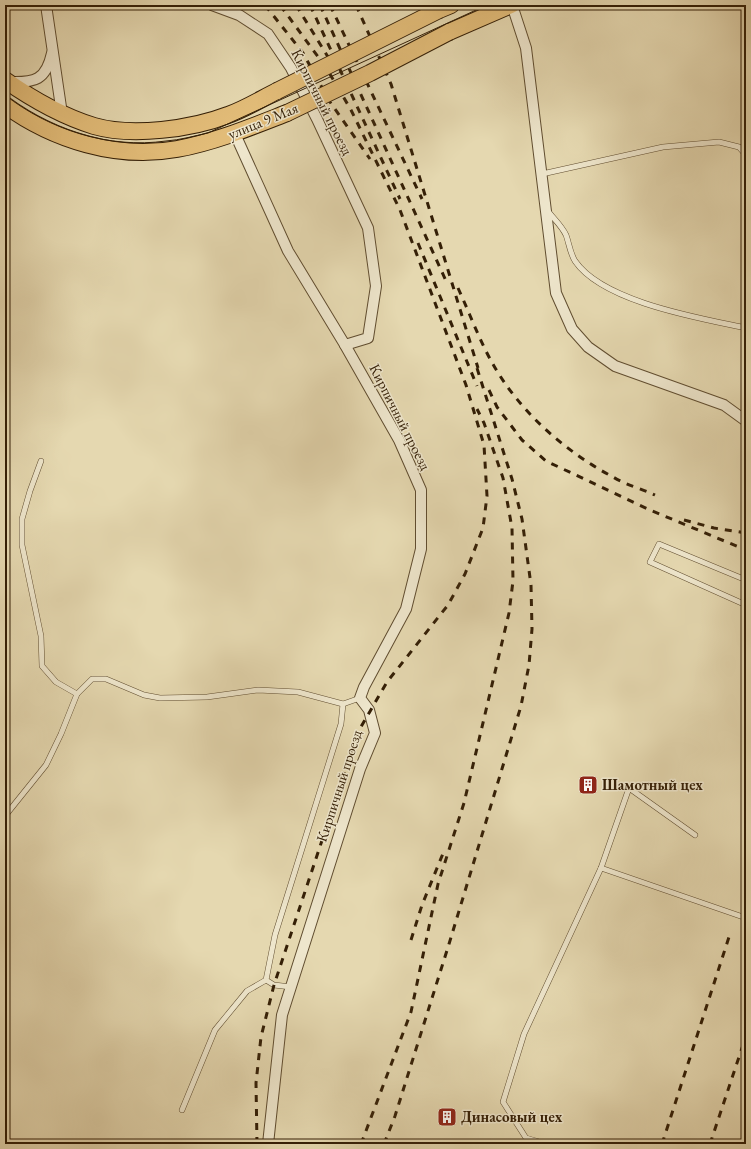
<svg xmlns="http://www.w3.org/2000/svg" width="751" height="1149" viewBox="0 0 751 1149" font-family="'EB Garamond',serif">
<rect width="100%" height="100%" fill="#e5d8b0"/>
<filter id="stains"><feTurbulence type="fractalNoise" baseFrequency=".005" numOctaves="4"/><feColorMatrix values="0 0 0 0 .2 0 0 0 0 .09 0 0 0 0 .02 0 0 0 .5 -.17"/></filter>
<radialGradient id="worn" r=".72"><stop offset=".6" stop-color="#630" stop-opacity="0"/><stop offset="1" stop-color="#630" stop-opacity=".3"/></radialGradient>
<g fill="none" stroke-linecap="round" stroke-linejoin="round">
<defs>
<g id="service">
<polyline points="542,174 663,147 719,142 739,147 746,155"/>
<path d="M547,210c6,8 15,16 19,25 3,8 4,18 9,26 28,41 124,57 171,67"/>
<polyline points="41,461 30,491 22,519 22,545 41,636 42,666 56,682 77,694"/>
<polyline points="746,580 659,544 650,562 746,605"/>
<polyline points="5,816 46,765 61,734 77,694 92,679 106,679 144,695 160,698 207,697 258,690 298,692 343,704 360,698"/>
<polyline points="601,868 746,918"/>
<polyline points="266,980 274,985 291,987"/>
<polyline points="182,1110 215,1030 247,991 266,980 275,935 341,724 343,704"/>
<polyline points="546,1144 526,1138 503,1102 524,1034 601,868 629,788 695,835"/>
</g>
<g id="minor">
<polyline points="46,5 62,114"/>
<polyline points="212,5 239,15 268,34 291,68 317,119 368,228 376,286 368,338 345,345 288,251 235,134"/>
<polyline points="512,5 526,48 556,293 572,329 588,347 615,366 724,405 746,421"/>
<path d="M9,82c26,1 37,-2 43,-29"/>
<polyline points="268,1144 282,1015 360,769 375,733 369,710 360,698 364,687 406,609 421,549 421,490 399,440 345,345"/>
</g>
<g id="primary">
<polyline points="439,10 451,5"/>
<polyline points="449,32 511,5"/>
<path d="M5,80c27,19 57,36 89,46 38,11 98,3 134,-11 17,-6 33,-16 49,-24"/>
<path d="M5,105c48,35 112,55 172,44 38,-7 74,-22 110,-36"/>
</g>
</defs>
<use href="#service" stroke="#604d30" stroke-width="6"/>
<use href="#minor" stroke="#604d30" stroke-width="12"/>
<use href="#primary" stroke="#341f06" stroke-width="18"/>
<use href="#service" stroke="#eee6cc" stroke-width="5"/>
<use href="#minor" stroke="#eee6cc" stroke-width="10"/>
<use href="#primary" stroke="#e2bc78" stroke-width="16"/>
<path stroke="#341f06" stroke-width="1" d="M5,95c45,35 104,54 161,46 14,-1 28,-5 42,-8l279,-128"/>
<g stroke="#341f06" stroke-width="3" stroke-dasharray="7 7" stroke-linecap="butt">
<polyline points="265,5 303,53 330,102 370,159"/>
<polyline points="296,5 333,65"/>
<polyline points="310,5 400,199"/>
<polyline points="320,5 447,283"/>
<polyline points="330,5 422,199"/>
<polyline points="356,5 391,84 478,368"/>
<polyline points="418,243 477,386"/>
<path d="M458,288c12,26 22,54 36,78 27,47 72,86 119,111 13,8 29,12 42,18"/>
<polyline points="489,390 497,407 522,440 546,461 650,510 746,550"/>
<polyline points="684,520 714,528 746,533"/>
<polyline points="411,940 422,905 444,851"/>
<polyline points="257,1144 256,1083 261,1037 274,985 358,732 387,682 448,605 465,574 483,528 487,496 484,445 466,385 400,210 351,110 327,69 280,5"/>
<polyline points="361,1144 411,1012 438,884 464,803 509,613 513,581 512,528 503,478 484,423 477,409"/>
<polyline points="384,1144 395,1116 449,944 521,706 529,665 532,629 531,585 522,519 512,479 476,365"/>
<polyline points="662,1144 729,937"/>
<polyline points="710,1144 746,1036"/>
</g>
<defs>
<g id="primary-bridge">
<polyline points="277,91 439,10"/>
<polyline points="287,113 370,73 449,32"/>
</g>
</defs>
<use href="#primary-bridge" stroke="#341f06" stroke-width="18" stroke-linecap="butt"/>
<use href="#primary-bridge" stroke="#e2bc78" stroke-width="16"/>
</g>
<defs>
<symbol id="building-square" viewBox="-11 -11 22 22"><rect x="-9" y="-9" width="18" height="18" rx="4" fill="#8f2418" stroke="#eee6cc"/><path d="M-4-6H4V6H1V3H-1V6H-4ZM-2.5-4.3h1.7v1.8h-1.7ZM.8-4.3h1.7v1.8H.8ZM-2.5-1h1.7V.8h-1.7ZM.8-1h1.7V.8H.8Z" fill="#fff"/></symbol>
</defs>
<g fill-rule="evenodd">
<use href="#building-square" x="577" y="774" width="22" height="22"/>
<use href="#building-square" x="436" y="1106" width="22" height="22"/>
</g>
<g text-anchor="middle" stroke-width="3" stroke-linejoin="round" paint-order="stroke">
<g font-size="15" fill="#341f06" stroke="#eee6cc">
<text transform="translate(322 102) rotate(63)" y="5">Кирпичный проезд</text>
<text transform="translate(263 121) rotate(-22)" y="5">улица 9 Мая</text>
<text transform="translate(400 417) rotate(63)" y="5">Кирпичный проезд</text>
<text transform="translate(339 786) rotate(-72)" y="5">Кирпичный проезд</text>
</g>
<g font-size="15" font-weight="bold" fill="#341f06" stroke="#eee6cc" text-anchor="start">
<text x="602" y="790">Шамотный цех</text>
<text x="461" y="1122">Динасовый цех</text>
</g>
</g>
<rect width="751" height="1149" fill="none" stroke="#e5d8b0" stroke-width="20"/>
<rect x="6" y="6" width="739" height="1137" fill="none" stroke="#341f06" stroke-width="2"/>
<rect x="10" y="10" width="731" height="1129" fill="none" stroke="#341f06"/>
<rect width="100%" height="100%" filter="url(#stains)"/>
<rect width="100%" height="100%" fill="url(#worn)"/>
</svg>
